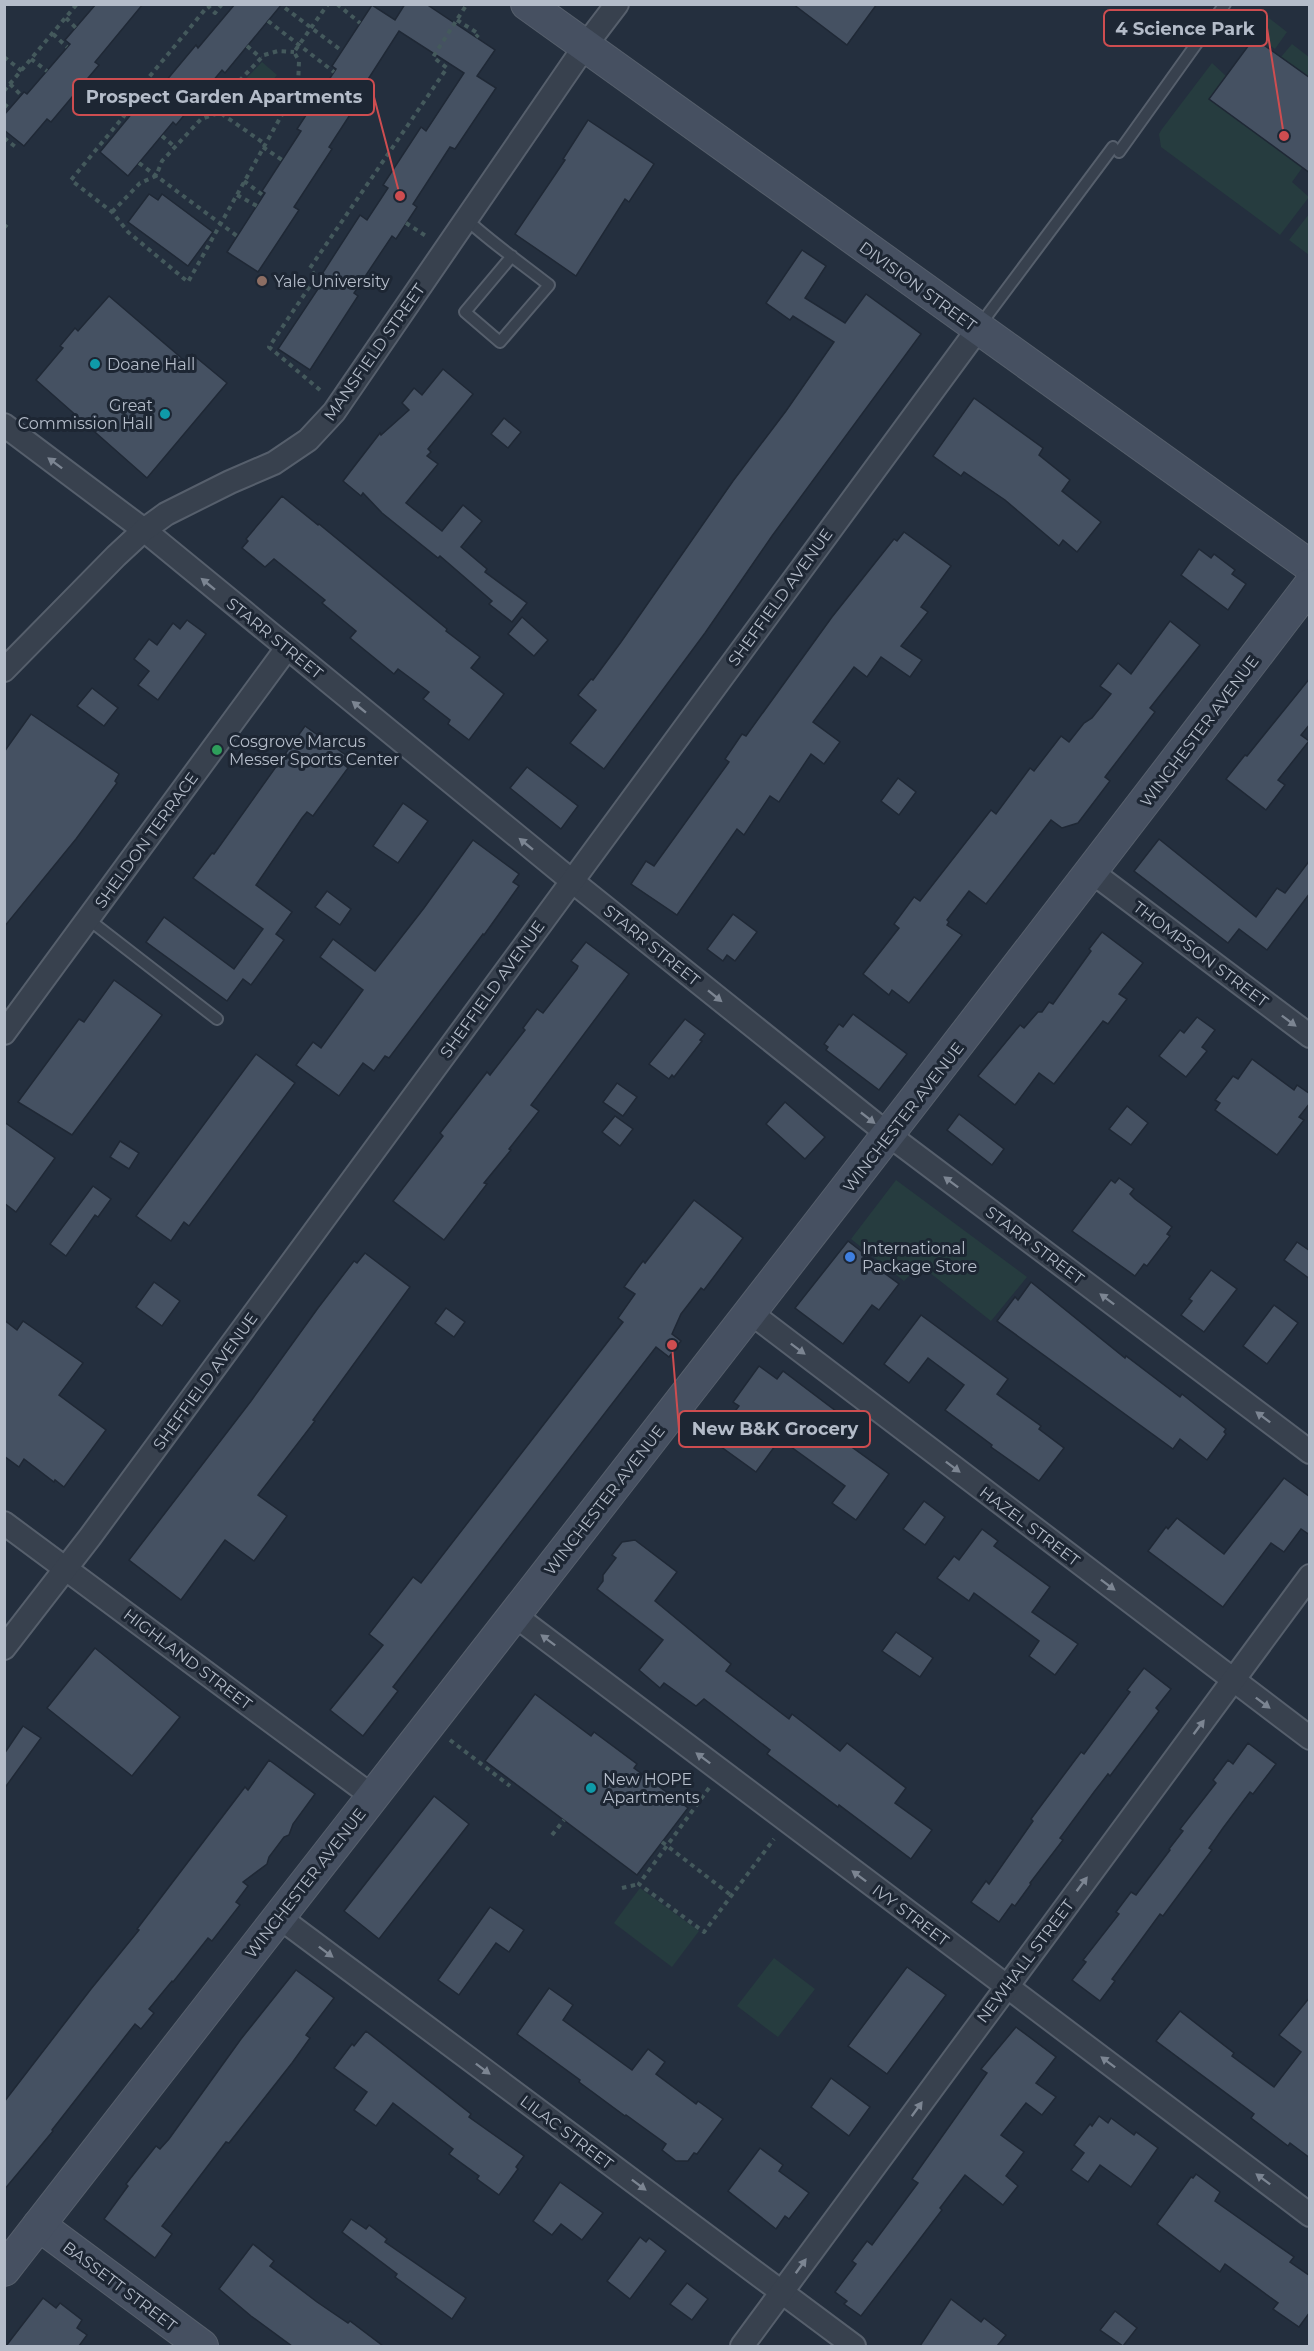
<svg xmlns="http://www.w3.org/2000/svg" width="1314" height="2351" viewBox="0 0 1314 2351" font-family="Montserrat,sans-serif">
<rect width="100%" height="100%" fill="#242f3e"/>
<g fill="#263c3f">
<polygon points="1265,15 1287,32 1275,49 1252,33"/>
<polygon points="1292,44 1309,57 1309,78 1281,57"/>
<polygon points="262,62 277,75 249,110 242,107 227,108 227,98"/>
<polygon points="1212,63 1226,76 1209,99 1302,168 1292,182 1309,197 1280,235 1161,147 1159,134 1162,129"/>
<polygon points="1309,214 1309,255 1289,240"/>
<polygon points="896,1180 1027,1277 991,1321 920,1265 904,1281 851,1239"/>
<polygon points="640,1888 699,1931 672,1967 614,1923"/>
<polygon points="774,1958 815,1989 778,2037 737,2006"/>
</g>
<g fill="#455162" stroke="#1f2835" stroke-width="1.5">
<polygon points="96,4 143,4 95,62 99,65 51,122 47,119 24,146 4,130 4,115 24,92 27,94 70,44 65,40"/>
<polygon points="235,4 282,4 225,73 222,70 176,125 173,122 128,176 100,152 147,95 151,99 196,45 198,48"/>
<polygon points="405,4 426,4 495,50 477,76 496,88 455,149 450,147 413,204 417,207 396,239 392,236 354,293 358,296 310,370 278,349 326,277 322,274 360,215 367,220 388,188 383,185 421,127 426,131 464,73 399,31 365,84 368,87 329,147 332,149 294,207 299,210 258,272 227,252 265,193 262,191 301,131 297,129 336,69 332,66 372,5 395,20"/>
<polygon points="793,4 877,4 847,45"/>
<polygon points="1254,38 1310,78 1310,173 1209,99"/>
<polygon points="588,120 654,164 629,202 625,199 576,276 515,234 565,160 563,159"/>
<polygon points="149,194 158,200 162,194 213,232 188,266 128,222"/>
<polygon points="802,250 826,266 805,298 845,323 866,294 921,334 772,536 705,633 604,769 570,743 596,710 578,695 591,679 593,680 621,642 733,481 786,411 834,342 793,316 790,320 766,303"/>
<polygon points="109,296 185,361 192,354 227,383 147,478 36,380 63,348 60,346 75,328 78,331"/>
<polygon points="443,369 473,394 428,449 431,452 427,456 438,464 406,503 442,531 463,505 482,521 461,547 487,569 485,572 527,603 512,622 489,604 492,601 440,556 438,558 382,513 363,493 361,496 343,481 380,433 381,435 409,410 402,403 414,388 422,395"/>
<polygon points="974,398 1043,448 1039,455 1070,480 1062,491 1101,522 1077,552 1063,540 1059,546 1005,500 964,472 961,476 933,456"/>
<polygon points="504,418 521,432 508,448 491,434"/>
<polygon points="282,496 318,525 319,524 447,629 446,631 480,657 471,668 504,694 469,740 448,724 450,720 423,699 429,692 398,669 394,674 350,638 356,631 322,603 325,600 274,559 265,567 242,548 248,541 246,539"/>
<polygon points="904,532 951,566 921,607 928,612 901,646 922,660 910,677 881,657 867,677 854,667 813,722 840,742 824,764 811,754 779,802 770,796 744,835 737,829 677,915 631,884 646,861 654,866 729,762 725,759 742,734 746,736 832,617 894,539 897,541"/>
<polygon points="1199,549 1211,558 1214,554 1235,570 1232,574 1246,584 1228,610 1181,575"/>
<polygon points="522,617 548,640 534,656 508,634"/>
<polygon points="187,620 206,634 158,700 138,685 149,671 134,659 149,639 157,645 173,623 180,629"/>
<polygon points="1170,621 1200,645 1150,708 1155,712 1108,773 1105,777 1110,781 1078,823 1062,828 1051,820 986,904 969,891 947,920 949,922 947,925 962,935 909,1003 892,990 889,995 863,974 899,928 894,924 914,897 920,901 991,810 996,814 1030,768 1034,771 1061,736 1069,742 1084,723 1092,718 1111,694 1100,686 1118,663 1131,674"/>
<polygon points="1310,678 1310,724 1301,735 1309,741 1278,780 1285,785 1266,810 1226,779 1245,755 1247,756"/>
<polygon points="92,688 118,708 104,726 77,706"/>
<polygon points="31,714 119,774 115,781 117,783 76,839 4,927 4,752"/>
<polygon points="305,726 347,756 342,763 348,768 313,816 307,812 302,818 256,885 292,912 276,934 284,940 251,985 243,979 227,1001 146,942 164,917 234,969 263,929 193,878 212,853 214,854"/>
<polygon points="527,767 578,806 561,829 510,788"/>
<polygon points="898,778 916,792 899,815 881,801"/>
<polygon points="403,803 428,821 398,863 373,846"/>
<polygon points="1159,839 1256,917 1277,888 1285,893 1310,860 1310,893 1267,950 1239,929 1228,943 1134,871"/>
<polygon points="473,840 519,874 513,882 519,886 484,935 483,934 389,1058 385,1056 374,1071 363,1063 339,1096 296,1065 313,1042 321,1048 363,990 320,957 333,939 375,971 424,908"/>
<polygon points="327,891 351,909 340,925 315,907"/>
<polygon points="733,914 757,932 735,961 727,955 723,961 707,949"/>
<polygon points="1102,932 1143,963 1119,994 1127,999 1108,1024 1103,1021 1054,1084 1039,1073 1015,1105 978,1076 1020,1025 1024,1028 1038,1012 1042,1012 1049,1002 1053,1004 1091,951 1089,949"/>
<polygon points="586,942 629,974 531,1105 539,1111 509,1149 511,1150 484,1183 487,1184 444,1240 393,1201 443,1136 440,1133 487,1072 490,1075 525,1030 523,1028 537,1009 543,1013 577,969 578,966 571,961"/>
<polygon points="114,980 162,1015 72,1135 18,1102 79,1019 84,1022"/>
<polygon points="853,1014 907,1054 879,1090 826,1050 828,1047 824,1044 839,1024 843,1027"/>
<polygon points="1197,1017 1215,1030 1202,1047 1207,1051 1186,1077 1159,1056 1180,1030 1184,1033"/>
<polygon points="685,1019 705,1034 700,1040 702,1041 674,1077 672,1075 669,1079 649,1064"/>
<polygon points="256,1054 295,1083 189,1226 184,1222 171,1241 136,1216"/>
<polygon points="1252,1059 1294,1090 1297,1085 1310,1094 1310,1103 1299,1117 1304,1120 1277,1155 1215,1110 1220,1103 1215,1100 1233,1076 1238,1079"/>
<polygon points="617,1083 637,1097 623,1116 603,1102"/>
<polygon points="785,1102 825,1137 805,1159 766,1124"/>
<polygon points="1127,1106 1148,1123 1131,1145 1109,1129"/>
<polygon points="959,1114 1004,1149 992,1165 947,1130"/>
<polygon points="615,1116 633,1129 620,1146 602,1132"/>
<polygon points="4,1122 55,1158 16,1212 4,1203"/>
<polygon points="120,1141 139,1153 129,1169 110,1157"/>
<polygon points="1119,1178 1134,1189 1130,1194 1135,1199 1172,1227 1167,1234 1170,1236 1147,1266 1144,1264 1135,1276 1072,1231 1111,1180 1115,1183"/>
<polygon points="93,1186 111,1199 98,1217 95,1215 66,1256 50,1244"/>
<polygon points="694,1200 743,1238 704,1290 701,1288 681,1314 672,1334 681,1341 669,1357 656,1347 393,1687 398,1691 363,1736 330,1710 383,1645 369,1634 413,1577 421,1583 623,1322 618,1318 635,1294 624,1287 643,1261 645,1263"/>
<polygon points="848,1241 870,1258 868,1261 899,1284 879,1310 872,1305 843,1344 795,1308"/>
<polygon points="1297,1242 1310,1251 1310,1279 1284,1260"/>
<polygon points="365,1253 410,1287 313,1420 315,1421 258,1495 287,1516 254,1561 225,1540 181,1600 129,1560 251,1401 318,1308 354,1261 357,1263"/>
<polygon points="1211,1270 1237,1289 1204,1332 1181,1315 1192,1301 1189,1299"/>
<polygon points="154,1282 180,1301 162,1326 136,1307"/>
<polygon points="1031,1282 1125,1358 1126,1356 1180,1397 1182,1394 1226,1429 1224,1432 1226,1434 1207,1460 1180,1439 1173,1449 997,1321 1015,1297 1018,1300"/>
<polygon points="1274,1305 1298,1323 1267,1364 1243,1346"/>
<polygon points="446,1308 465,1322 454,1337 435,1323"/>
<polygon points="921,1315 1008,1379 997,1394 1041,1426 1039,1429 1064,1448 1039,1481 991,1447 992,1445 945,1410 964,1385 928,1358 909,1383 884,1364"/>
<polygon points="4,1320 17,1330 23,1321 83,1363 59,1395 106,1430 64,1487 55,1480 54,1482 24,1459 19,1467 4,1456"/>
<polygon points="759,1366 777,1379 783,1371 849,1421 838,1437 889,1474 856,1520 832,1503 845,1486 780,1439 756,1472 713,1441 739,1406 733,1402"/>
<polygon points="1284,1478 1310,1497 1310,1535 1301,1529 1284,1552 1271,1543 1223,1607 1148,1551 1166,1527 1168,1529 1177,1518 1224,1554"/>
<polygon points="924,1501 945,1517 925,1545 903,1529"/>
<polygon points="982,1529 998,1541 994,1546 1050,1587 1032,1612 1078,1644 1055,1675 1029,1656 1039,1641 974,1593 969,1601 937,1578 954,1556 959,1560"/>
<polygon points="635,1540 677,1572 655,1601 731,1664 726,1671 789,1719 792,1714 840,1751 847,1743 906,1788 895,1803 932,1830 911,1859 839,1805 838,1807 767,1754 770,1750 704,1699 696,1706 664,1683 660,1688 639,1670 663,1640 597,1589 603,1581 603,1575 616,1558 612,1555 622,1542"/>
<polygon points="896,1632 933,1658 920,1677 882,1651"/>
<polygon points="95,1648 180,1717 132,1776 47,1708"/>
<polygon points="1144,1668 1171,1689 1156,1708 1159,1711 1110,1776 1108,1774 1094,1792 1060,1838 1063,1840 1030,1883 1031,1884 1015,1906 1012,1904 999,1922 971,1902 986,1881 989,1884 1033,1821 1031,1819 1081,1752 1084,1754 1130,1692 1127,1690"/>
<polygon points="535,1694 591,1736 594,1732 637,1764 634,1768 688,1808 637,1875 485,1761"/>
<polygon points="23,1726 41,1738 4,1789 4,1754"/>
<polygon points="1248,1743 1276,1764 1253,1794 1250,1792 1223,1828 1209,1848 1212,1850 1163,1916 1160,1914 1127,1959 1112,1979 1115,1981 1100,2001 1072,1980 1086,1962 1083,1960 1119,1914 1116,1912 1131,1892 1136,1895 1170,1850 1169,1849 1183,1831 1180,1829 1216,1783 1213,1780 1228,1760 1233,1764"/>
<polygon points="269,1760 315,1794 293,1824 289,1835 284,1837 269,1857 267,1864 243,1882 248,1886 236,1902 240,1905 212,1941 208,1938 173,1982 172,1981 149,2009 154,2013 141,2029 135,2024 52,2130 53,2131 4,2190 4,2102 91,1989 139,1930 137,1929 245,1787 248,1790"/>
<polygon points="434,1796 469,1824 379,1939 344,1911"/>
<polygon points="490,1907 524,1930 509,1952 496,1943 459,1995 438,1980"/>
<polygon points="907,1967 946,1995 887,2074 848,2046"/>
<polygon points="296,1970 334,1998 306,2035 310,2038 292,2063 229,2143 226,2142 162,2226 172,2234 155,2258 104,2219 128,2186 126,2184 156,2146 160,2149 169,2139 241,2039"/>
<polygon points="549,1988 573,2005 563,2020 632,2070 648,2049 665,2062 656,2074 696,2104 698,2101 723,2119 697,2154 694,2153 688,2161 676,2161 662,2150 666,2144 626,2115 625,2116 579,2082 580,2080 517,2034"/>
<polygon points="1310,1997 1310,2158 1290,2143 1288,2146 1251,2118 1254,2114 1156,2041 1180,2011 1234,2053 1232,2056 1274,2087 1301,2052 1279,2035"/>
<polygon points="1016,2027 1056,2057 1036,2083 1056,2097 1042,2115 1026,2103 1001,2135 1024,2152 1006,2176 1018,2186 1003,2205 965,2175 940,2208 942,2210 861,2316 844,2304 847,2301 835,2292 856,2264 852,2261 867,2241 872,2245 918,2183 912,2179 987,2073 981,2069"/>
<polygon points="366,2031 471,2114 469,2117 524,2156 516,2167 518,2169 499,2195 477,2179 479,2176 449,2154 453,2149 393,2103 376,2126 354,2110 367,2092 334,2068 352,2044 354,2046"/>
<polygon points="831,2078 870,2107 849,2136 811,2107"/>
<polygon points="1099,2116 1108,2123 1111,2118 1134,2135 1136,2132 1158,2148 1131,2187 1100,2165 1088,2182 1071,2170 1084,2153 1074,2145 1090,2124 1092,2126"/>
<polygon points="760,2148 783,2165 779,2171 809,2193 789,2219 785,2216 776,2229 728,2191"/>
<polygon points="1196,2174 1220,2192 1215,2201 1294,2257 1290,2262 1310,2276 1310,2312 1299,2327 1273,2309 1278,2303 1225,2264 1220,2272 1157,2224 1191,2177 1193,2178"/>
<polygon points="560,2182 603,2213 582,2240 561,2224 552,2235 533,2221"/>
<polygon points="351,2219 366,2229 369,2225 387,2239 385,2242 466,2298 452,2319 395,2277 397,2274 342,2232"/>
<polygon points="640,2237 646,2242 649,2238 666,2251 630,2299 607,2281"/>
<polygon points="253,2244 274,2261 270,2266 317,2302 348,2323 350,2321 383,2346 292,2346 251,2316 219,2289"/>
<polygon points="687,2283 708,2299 692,2320 670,2304"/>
<polygon points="43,2298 56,2308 60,2303 82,2320 77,2328 87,2335 79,2346 6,2346"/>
<polygon points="951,2299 981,2322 984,2318 1006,2335 997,2346 920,2346"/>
<polygon points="1115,2311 1137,2328 1123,2346 1100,2330"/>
</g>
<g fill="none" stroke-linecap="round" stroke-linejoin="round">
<defs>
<g id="lane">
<polyline points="1119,152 1225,4"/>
<path d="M466,219c26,24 55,44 83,66l-49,57 -35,-30 47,-56"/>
<polyline points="980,325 1113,147"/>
<polyline points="88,919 217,1019"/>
</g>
<g id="street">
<polyline points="4,425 144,530 572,881 889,1135 1310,1452"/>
<polyline points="4,670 116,556 144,530 166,514 230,482 274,463 308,440 334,412 585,46 617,4"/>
<polyline points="1092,872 1310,1036"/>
<polyline points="4,1033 287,648"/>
<polyline points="751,1313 1310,1738"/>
<polyline points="4,1523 372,1796"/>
<polyline points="513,1614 1310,2215"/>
<polyline points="4,1648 90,1537 978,329"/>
<polyline points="279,1917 854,2346"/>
<polyline points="742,2346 1310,1576"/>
</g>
<g id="secondary">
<polyline points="527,4 1310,566"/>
<polyline points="39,2225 202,2346"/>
<path d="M4,2270c436,-561 875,-1119 1306,-1685"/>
</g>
</defs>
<use href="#lane" stroke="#565f6c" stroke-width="14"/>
<use href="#street" stroke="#565f6c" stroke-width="26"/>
<use href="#secondary" stroke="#565f6c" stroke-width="34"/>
<g stroke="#44595c" stroke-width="4" stroke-dasharray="4.5 4.5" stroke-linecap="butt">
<polyline points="222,4 215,13 208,6 120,112 124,116 71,180 112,212 128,232 188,282 298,86 299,61 294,52 328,4"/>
<polyline points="337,4 360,23"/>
<polyline points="285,8 342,51"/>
<polyline points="66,18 76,28"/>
<polyline points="457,20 479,34 476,37"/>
<polyline points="268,21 334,72"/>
<polyline points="53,34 67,47"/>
<polyline points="247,46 261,58"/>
<polyline points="4,57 22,71"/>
<polyline points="31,59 47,71"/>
<polyline points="10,84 21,95"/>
<polyline points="298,86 317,99"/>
<polyline points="4,91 77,4"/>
<polyline points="199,98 265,144"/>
<polyline points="4,104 10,109"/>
<polyline points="162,136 175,147"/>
<polyline points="4,138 17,148"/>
<polyline points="263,147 282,160"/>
<polyline points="139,163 237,236"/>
<polyline points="244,181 264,196"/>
<polyline points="237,195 257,206"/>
<polyline points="112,212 140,183 156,176 162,161 201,119 219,113 225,96 264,55 278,51 294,52"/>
<polyline points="406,223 426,236"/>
<polyline points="4,228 8,223"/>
<polyline points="320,390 269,347 316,277 310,268 447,68 433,57 467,4"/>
<polyline points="450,1740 510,1786"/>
<polyline points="709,1788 639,1884 704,1932 774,1839"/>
<polyline points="552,1835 564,1820"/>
<polyline points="662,1842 732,1896"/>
<polyline points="622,1888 639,1884"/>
</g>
<use href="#lane" stroke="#38414e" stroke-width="10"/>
<use href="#street" stroke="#38414e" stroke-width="22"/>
<use href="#secondary" stroke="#465061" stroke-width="32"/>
</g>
<defs><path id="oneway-solid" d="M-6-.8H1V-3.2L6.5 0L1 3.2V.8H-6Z" transform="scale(1.5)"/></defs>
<g fill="#7c8592">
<use href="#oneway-solid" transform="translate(55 463) rotate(-143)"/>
<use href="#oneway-solid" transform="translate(208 584) rotate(-141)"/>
<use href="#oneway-solid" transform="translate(359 707) rotate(-141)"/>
<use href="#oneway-solid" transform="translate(526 844) rotate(-141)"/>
<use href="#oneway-solid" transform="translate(715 996) rotate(39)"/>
<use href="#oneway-solid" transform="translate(1289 1021) rotate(37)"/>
<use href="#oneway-solid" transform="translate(868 1118) rotate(38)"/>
<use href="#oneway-solid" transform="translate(951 1182) rotate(-143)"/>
<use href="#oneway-solid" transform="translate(1107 1299) rotate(-143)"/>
<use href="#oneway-solid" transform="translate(798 1349) rotate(37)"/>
<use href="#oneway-solid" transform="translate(1263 1417) rotate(-143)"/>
<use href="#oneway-solid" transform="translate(953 1467) rotate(37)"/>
<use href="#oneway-solid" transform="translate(1108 1585) rotate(37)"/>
<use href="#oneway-solid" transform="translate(548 1640) rotate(-143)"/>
<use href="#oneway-solid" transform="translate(1263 1703) rotate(37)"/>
<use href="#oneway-solid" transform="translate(1199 1727) rotate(-53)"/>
<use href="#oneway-solid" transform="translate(703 1758) rotate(-143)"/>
<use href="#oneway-solid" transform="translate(859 1876) rotate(-143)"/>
<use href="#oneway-solid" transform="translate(1082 1884) rotate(-53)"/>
<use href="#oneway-solid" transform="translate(326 1952) rotate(37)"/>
<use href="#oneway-solid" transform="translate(1108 2062) rotate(-143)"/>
<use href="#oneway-solid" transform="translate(483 2069) rotate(37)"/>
<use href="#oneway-solid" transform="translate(917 2109) rotate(-54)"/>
<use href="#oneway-solid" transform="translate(1263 2179) rotate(-143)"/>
<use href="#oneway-solid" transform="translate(639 2185) rotate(37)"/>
<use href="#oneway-solid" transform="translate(801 2266) rotate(-54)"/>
</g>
<circle fill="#8d6e63" stroke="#1d2633" stroke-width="2" cx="262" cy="281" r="6"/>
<g fill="#0f9aa8" stroke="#1d2633" stroke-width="2">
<circle cx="95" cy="364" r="6"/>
<circle cx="165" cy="414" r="6"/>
<circle cx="591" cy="1788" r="6"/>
</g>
<circle fill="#2e9e5b" stroke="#1d2633" stroke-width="2" cx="217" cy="750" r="6"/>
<circle fill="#3f7fe0" stroke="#1d2633" stroke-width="2" cx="850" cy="1257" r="6"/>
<g text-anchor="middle" stroke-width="6" stroke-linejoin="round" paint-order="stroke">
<g font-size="16" fill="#b4bcc9" stroke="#1d2633" text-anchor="start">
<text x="274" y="287">Yale University</text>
<text x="107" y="370">Doane Hall</text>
<text x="153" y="411" text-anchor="end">Great<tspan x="153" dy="18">Commission Hall</tspan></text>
<text x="229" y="747">Cosgrove Marcus<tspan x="229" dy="18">Messer Sports Center</tspan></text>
<text x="862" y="1254">International<tspan x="862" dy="18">Package Store</tspan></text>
<text x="603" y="1785">New HOPE<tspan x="603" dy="18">Apartments</tspan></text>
</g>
<g font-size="16" fill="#b4bcc9" stroke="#1d2633">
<text transform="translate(918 286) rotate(36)" y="6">DIVISION STREET</text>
<text transform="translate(374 352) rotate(-55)" y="6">MANSFIELD STREET</text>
<text transform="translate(780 597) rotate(-54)" y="6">SHEFFIELD AVENUE</text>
<text transform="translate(275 638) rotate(39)" y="6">STARR STREET</text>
<text transform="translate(1199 731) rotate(-53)" y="6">WINCHESTER AVENUE</text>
<text transform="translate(146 840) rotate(-54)" y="6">SHELDON TERRACE</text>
<text transform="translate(652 945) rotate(39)" y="6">STARR STREET</text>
<text transform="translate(1201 954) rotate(37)" y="6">THOMPSON STREET</text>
<text transform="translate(492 989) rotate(-54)" y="6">SHEFFIELD AVENUE</text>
<text transform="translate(903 1117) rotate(-52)" y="6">WINCHESTER AVENUE</text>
<text transform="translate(1035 1245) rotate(37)" y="6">STARR STREET</text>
<text transform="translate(205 1381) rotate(-54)" y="6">SHEFFIELD AVENUE</text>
<text transform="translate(604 1500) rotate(-52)" y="6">WINCHESTER AVENUE</text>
<text transform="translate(1030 1526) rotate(37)" y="6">HAZEL STREET</text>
<text transform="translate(188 1659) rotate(37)" y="6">HIGHLAND STREET</text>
<text transform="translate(305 1883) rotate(-52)" y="6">WINCHESTER AVENUE</text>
<text transform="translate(911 1915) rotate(37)" y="6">IVY STREET</text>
<text transform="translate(1025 1961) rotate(-53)" y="6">NEWHALL STREET</text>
<text transform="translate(567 2132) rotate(37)" y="6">LILAC STREET</text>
<text transform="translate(120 2286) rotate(37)" y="6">BASSETT STREET</text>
</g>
</g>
<path fill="none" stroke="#ce4d50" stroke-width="2" d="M1284 136L1267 28M400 196L374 97M672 1345L679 1429"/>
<g fill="#ce4d50" stroke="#1d2633" stroke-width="2">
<circle cx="1284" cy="136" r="6"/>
<circle cx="400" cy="196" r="6"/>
<circle cx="672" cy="1345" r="6"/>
</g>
<g fill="#1d2633" stroke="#ce4d50" stroke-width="2">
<rect x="1104" y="10" width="163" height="36" rx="6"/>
<rect x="73" y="79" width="301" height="36" rx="6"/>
<rect x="679" y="1411" width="191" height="36" rx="6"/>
</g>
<g font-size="18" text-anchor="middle" font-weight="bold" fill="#b4bcc9">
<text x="1185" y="35">4 Science Park</text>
<text x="224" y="103">Prospect Garden Apartments</text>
<text x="775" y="1435">New B&amp;K Grocery</text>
</g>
<rect width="1314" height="2351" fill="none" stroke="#b4bcc9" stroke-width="12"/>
</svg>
